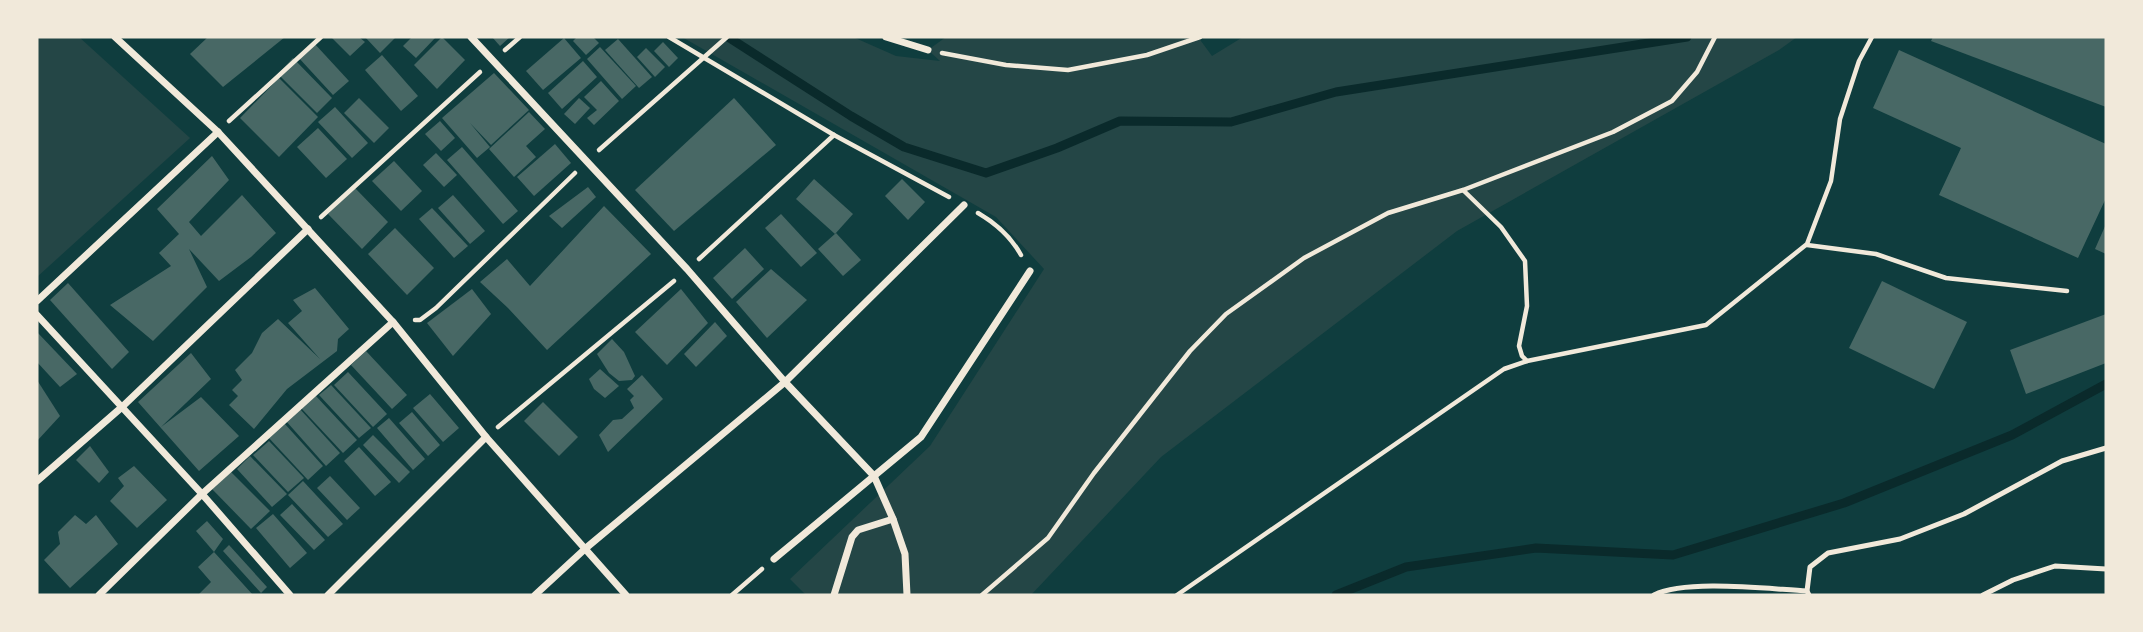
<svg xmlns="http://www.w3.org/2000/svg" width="2143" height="632" viewBox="0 0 2143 632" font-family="Karla,sans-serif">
<rect width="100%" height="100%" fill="#0f3d3e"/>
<g fill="#244646">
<polygon points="37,37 79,37 190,138 37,277"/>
<polygon points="682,37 853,37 896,56 940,61 928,50 946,37 1198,37 1212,56 1243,37 1797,37 1779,50 1457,231 1161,457 1031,595 806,595 790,579 930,446 1044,269 996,217"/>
</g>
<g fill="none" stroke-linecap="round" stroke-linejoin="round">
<g stroke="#0a2a2b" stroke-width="9">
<polyline points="728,37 851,116 904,147 986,173 1057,148 1120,121 1231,122 1336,92 1687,37"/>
<polyline points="1336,595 1406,567 1536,548 1673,555 1844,503 2012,435 2106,384"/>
</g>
</g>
<g fill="#486865">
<polygon points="208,37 285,37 223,87 190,54"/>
<polygon points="331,37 359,37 365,42 350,56"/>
<polygon points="365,37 396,37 380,53"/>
<polygon points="412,37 436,37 416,58 403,46"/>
<polygon points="442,37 465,60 437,89 414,65"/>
<polygon points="492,37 510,37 500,46"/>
<polygon points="577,37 593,37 599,43 586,55 573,41"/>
<polygon points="1933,37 2106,37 2106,107 1931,41"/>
<polygon points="564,38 581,58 543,90 526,71"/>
<polygon points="618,39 652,77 639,88 605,50"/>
<polygon points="313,42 349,81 333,95 298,57"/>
<polygon points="663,42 678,58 669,67 654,51"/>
<polygon points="600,47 636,86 622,99 587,59"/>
<polygon points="646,48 665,67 655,77 637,57"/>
<polygon points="1899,50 2106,144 2106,198 2078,258 1939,195 1961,148 1873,108"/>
<polygon points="382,55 418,96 401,111 365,70"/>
<polygon points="293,58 332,98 317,113 278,74"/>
<polygon points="583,61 597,77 562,109 548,93"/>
<polygon points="494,73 529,110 491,145 470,123 490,147 477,158 442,118"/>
<polygon points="279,78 318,117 279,157 240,118"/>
<polygon points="601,81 619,101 594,125 587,118 597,110 584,97"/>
<polygon points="359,98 389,128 374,143 344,113"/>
<polygon points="579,98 590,108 575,124 564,114"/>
<polygon points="734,98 776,145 674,231 635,190"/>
<polygon points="335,107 368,143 352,158 318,122"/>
<polygon points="529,112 545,129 526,146 536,157 514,177 489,149"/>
<polygon points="440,121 455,138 441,151 425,134"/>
<polygon points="318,128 347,159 326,178 297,147"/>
<polygon points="555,144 571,163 534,196 517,177"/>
<polygon points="462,147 518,211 503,224 447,160"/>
<polygon points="436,153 457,175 444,187 423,165"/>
<polygon points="212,156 229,180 189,222 201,236 242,195 276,233 251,257 219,281 189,249 207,287 153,341 110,305 171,266 159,253 179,234 157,209"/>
<polygon points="394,161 422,191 401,211 372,181"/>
<polygon points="814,179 853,214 835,234 796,199"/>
<polygon points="902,179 925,202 908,220 885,196"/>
<polygon points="588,187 596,197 562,228 549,216"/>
<polygon points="355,188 388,222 362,249 328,214"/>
<polygon points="453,195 485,231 470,244 438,208"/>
<polygon points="604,206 651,254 547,350 508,308 480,282 507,259 530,286"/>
<polygon points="432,208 468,246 454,258 419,219"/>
<polygon points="781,214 817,253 801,267 765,228"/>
<polygon points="2106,224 2106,254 2095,249"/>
<polygon points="395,228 434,268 407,295 368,254"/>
<polygon points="836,233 861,260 843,276 818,249"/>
<polygon points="745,248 764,269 732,299 713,278"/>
<polygon points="771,269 807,300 767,338 736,302"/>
<polygon points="1882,281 1967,322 1934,389 1849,348"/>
<polygon points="68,283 129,352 112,369 50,300"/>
<polygon points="315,288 349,329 338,339 337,351 287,389 254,429 229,405 238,396 232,390 242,380 235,370 252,353 262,333 278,319 320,359 288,323 302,311 293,300"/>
<polygon points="472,289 491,314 453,356 427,323"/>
<polygon points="681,289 708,323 667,365 635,332"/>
<polygon points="2106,314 2106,363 2026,394 2010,350"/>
<polygon points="715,322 727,336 696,367 684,354"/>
<polygon points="37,332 77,374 60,387 37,362"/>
<polygon points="612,339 624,352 635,376 632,380 619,381 609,373 597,354"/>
<polygon points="366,351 407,395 392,409 351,365"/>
<polygon points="191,353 211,379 161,427 201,397 239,436 199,471 138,402"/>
<polygon points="600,369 619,386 605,398 594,389 589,379"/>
<polygon points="348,372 387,414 373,427 334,385"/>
<polygon points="642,375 663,399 608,452 599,435 613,420 622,419 634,408 630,400 634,396 627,389"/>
<polygon points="37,380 60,416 37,441"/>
<polygon points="331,385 371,428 359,438 319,395"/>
<polygon points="430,394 459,428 443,442 413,408"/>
<polygon points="315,395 357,440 343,453 301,408"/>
<polygon points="543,402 578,437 559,456 524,421"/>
<polygon points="299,408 340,453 326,466 286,421"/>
<polygon points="412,412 440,445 428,456 399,423"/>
<polygon points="389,418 425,459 413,470 377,428"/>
<polygon points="284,423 323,466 308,480 268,437"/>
<polygon points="373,435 410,472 399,483 363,445"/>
<polygon points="269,441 304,478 288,492 253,455"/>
<polygon points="90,446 109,472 99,483 76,460"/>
<polygon points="359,447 391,482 375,496 344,461"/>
<polygon points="250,456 287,494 272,507 237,469"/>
<polygon points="134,466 167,500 137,528 110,501 124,486 118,478"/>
<polygon points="231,472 270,511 251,529 212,489"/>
<polygon points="330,476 360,508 347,520 317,488"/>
<polygon points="303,481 343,524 328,537 288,495"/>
<polygon points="292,504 325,540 314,550 280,515"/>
<polygon points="273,514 307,553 290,568 256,528"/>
<polygon points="75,515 86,524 96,515 118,544 70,588 44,560 60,544 58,532"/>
<polygon points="207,521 223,539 214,552 196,531"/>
<polygon points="229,545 267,587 261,593 223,551"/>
<polygon points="214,552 253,595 198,595 211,582 198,567"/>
</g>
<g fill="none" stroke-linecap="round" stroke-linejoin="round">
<g stroke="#f1e9da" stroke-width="4.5">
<polyline points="669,37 834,135 949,197"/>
<polyline points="505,50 520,37"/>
<polyline points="942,53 1006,65 1068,70 1147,55 1200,37"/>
<polyline points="229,121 321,37"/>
<polyline points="599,150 727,37"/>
<polyline points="1463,190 1613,132 1672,101 1697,72 1715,37"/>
<path d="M978,213c19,11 33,24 43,42"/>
<polyline points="321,217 480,72"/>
<polyline points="1807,245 1876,254 1946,278 2067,291"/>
<polyline points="699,259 834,135"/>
<polyline points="415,320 420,320 436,308 575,173"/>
<polyline points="498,427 674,281"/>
<polyline points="732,595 762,569"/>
<polyline points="982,595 1048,538 1094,473 1190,351 1226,314 1304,258 1388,213 1463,190 1501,227 1525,261 1527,306 1519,346 1522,356 1527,361"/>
<polyline points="1177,595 1504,369 1527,361 1706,325 1807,244 1831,181 1840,119 1859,61 1872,37"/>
</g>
<g stroke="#f1e9da" stroke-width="5">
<path d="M1654,595c32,-16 114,-6 153,-4"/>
<polyline points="1809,595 1807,591 1810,567 1828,553 1900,539 1964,514 2062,461 2106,448"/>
<polyline points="1983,595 2013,580 2055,566 2106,569"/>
</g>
<g stroke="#f1e9da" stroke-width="7">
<polyline points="115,37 218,132 393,322 486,437 626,595"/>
<polyline points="471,37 687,269 785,382 874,476 893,519 905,554 907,595"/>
<polyline points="886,37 928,50"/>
<polyline points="37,301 218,132"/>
<polyline points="37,315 202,494 290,595"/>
<polyline points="37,481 122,407 308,229"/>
<polyline points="774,559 921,437 1030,271"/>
<polyline points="99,595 202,494 393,322"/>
<polyline points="328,595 486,437"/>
<polyline points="535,595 586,548 785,382 964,205"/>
<polyline points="834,595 852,537 858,530 893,519"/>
</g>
</g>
<rect width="2143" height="632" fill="none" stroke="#f1e9da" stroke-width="77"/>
</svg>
